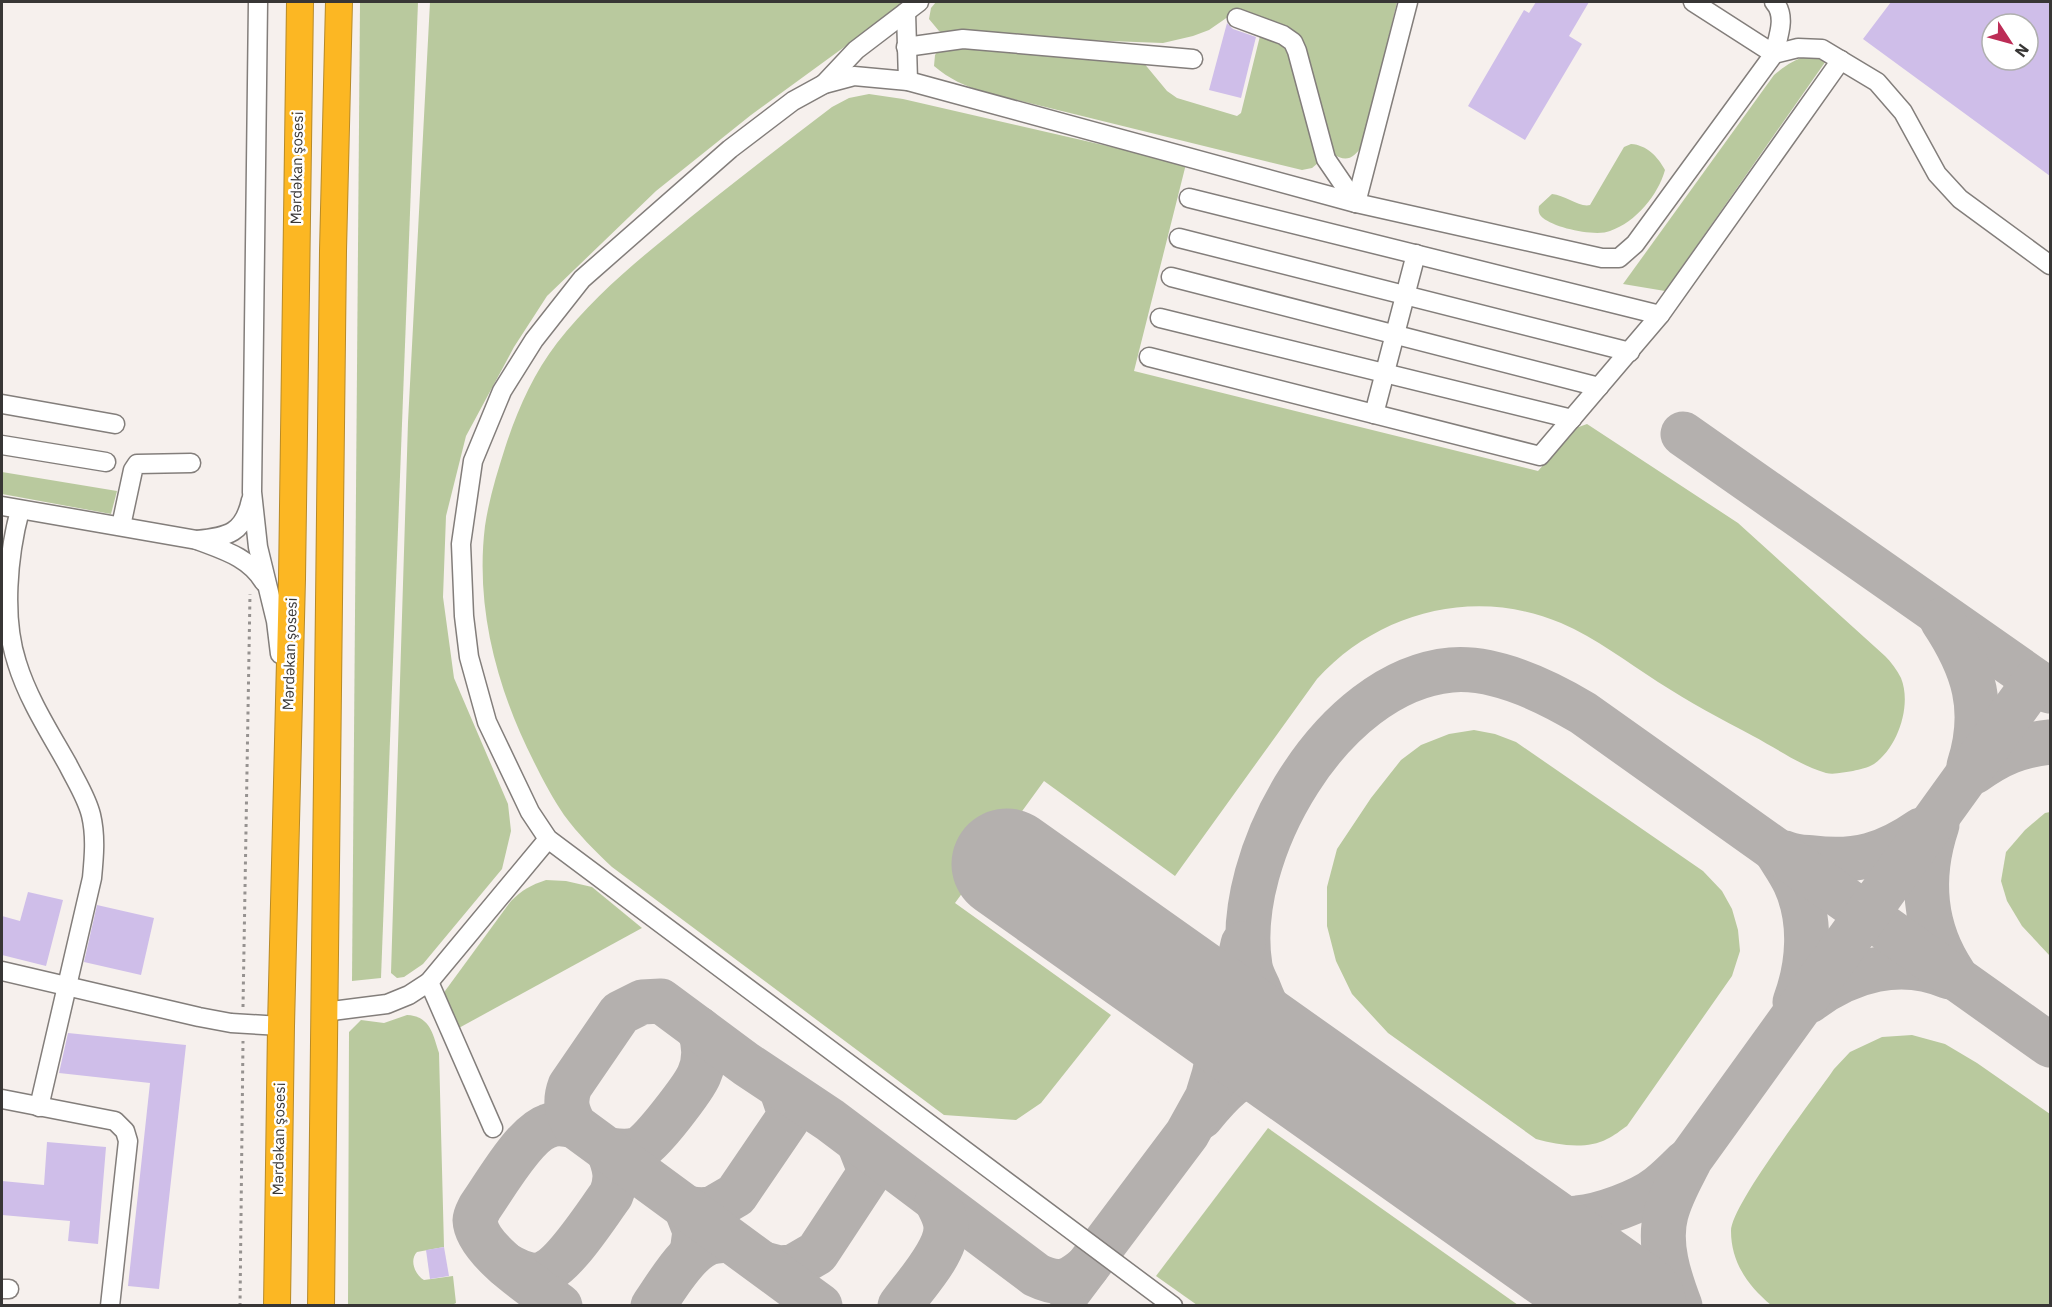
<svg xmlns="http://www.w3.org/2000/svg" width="2052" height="1307" viewBox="0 0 2052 1307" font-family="'IBM Plex Sans',sans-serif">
<rect width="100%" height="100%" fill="#f6f0ed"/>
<g fill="#b9c99e">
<polygon points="360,2 418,2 381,978 352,981"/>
<polygon points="430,2 906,2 751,115 656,191 547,296 514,347 466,436 446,516 443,597 454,678 508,804 511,831 502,869 423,964 404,977 397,978 391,973 408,422"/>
<path d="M936,2h461l-34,143c-10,14 -17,18 -31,8l-30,-110 -67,-31 -26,18 -16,6 -30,7 -216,-8 -8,-4 -10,-12 2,-11z"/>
<path d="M1260,36l21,4 5,5 32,118 -6,5 -10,2 -318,-78c-19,-6 -35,-13 -50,-26l1,-11 3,-4 13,-5 192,16 24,29 10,7 60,18 4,-3z"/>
<path d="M1810,55l18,3 -163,233 -42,-7 151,-209c12,-10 21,-16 36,-20z"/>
<path d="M869,94l34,5 283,65 -52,207 404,100 38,-43 11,-4 151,99 147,133c6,6 12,14 16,22 11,27 -3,69 -27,86 -6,4 -14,5 -21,7 -8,1 -19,4 -27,2 -25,-7 -50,-25 -73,-37 -32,-17 -64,-34 -95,-54 -31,-20 -62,-44 -97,-59 -85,-36 -182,-12 -244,56l-142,197 -131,-95 -89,122 156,112 -70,88 -25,17 -72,-5 -332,-248c-17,-16 -34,-33 -48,-52 -11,-16 -21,-35 -30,-53 -37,-73 -59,-154 -49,-236 4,-27 12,-53 20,-78 12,-37 28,-74 52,-105 32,-41 71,-75 112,-108 53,-44 108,-86 163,-128l17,-9z"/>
<path d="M1631,144c16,1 27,13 34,26 -7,25 -29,52 -55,61 -14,6 -55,-3 -67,-13 -4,-3 -5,-7 -4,-12l13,-12c13,1 28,14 38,11l34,-58z"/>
<polygon points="2,472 117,491 111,514 2,494"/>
<path d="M1474,730l21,4 21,8 187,129 19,20 10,18 6,21 2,21 -8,25 -105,150c-6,4 -13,10 -20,13 -21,11 -49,6 -71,0l-148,-106 -36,-39 -16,-33 -9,-35v-39l10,-38 34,-51 30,-38 20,-15 28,-11z"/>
<polygon points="2050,812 2050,956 2022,926 2007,901 2001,881 2006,852 2025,830 2045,813"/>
<path d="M546,880l20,1 26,6 50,41 -185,101 -12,-31v-7l66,-90c11,-11 20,-16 35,-21z"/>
<path d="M407,1015c23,1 26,19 32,38l5,194 -27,5c-8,8 -2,23 7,28l29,-4 3,27 -6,3h-102l1,-274 12,-12 23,3z"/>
<path d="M1912,1035l33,9 32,19 73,51v191h-279c-23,-19 -40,-43 -40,-74 0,-26 84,-134 103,-162l16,-17 32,-15z"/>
<polygon points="1268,1128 1518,1305 1197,1305 1156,1276"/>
</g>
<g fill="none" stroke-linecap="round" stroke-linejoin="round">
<g stroke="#b4b0ae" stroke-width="45">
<polyline points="1683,434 2050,691"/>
<path d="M1942,620c32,48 45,90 27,146"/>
<path d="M1974,772c25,-18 46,-27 76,-30"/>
<path d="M1937,825c-17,51 -14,103 17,149"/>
<path d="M1776,851c6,10 14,21 19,32 17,37 14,81 0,119"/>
<path d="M1785,853c9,4 18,4 28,5 43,5 72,-3 108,-28"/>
<path d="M1809,1001c41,-31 92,-45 140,-24"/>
<path d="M1297,1069c-13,-27 -28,-53 -39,-82 -3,-6 -7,-14 -8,-21 -18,-111 82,-285 201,-296 44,-4 95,21 132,43l467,332"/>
<path d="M1201,1117c18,-22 38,-45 67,-50 9,-1 20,2 29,2"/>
<path d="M1486,1203c26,6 64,18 91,15 23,-2 63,-16 82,-31 9,-7 18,-16 27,-25"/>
<polyline points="692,1253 695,1231 686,1208 700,1210 712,1209 736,1195 787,1120 789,1111 781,1088"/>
<polyline points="764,1264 779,1268 793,1267 817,1253 867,1177 868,1166 859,1143"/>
<path d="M506,1265c9,5 21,11 31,10 24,-3 59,-60 74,-80 7,-17 4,-28 -3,-45 11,1 22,3 32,-2 11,-4 54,-61 59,-73 7,-16 6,-31 0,-46"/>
<polyline points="1069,1291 1187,1134 1207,1098 1214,1075 1243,944"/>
<path d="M560,1306c-23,-17 -84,-56 -85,-86 0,-4 3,-9 5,-13 15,-21 44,-73 68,-81 9,-4 18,-2 27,0"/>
<path d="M653,1306c15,-21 38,-65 66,-65"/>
<path d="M820,1306l-245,-180c-8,-14 -11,-24 -5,-40l50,-73 22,-11 19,-1 85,63 84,56 206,155c23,11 32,8 51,-8"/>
<path d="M900,1306c14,-20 46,-53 46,-78 0,-10 -5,-18 -9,-26"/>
<path d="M1680,1306c-11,-29 -22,-62 -14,-92 5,-20 16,-38 25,-56l344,-477"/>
</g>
<polyline stroke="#b4b0ae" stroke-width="111" points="1007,864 1631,1306"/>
</g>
<g fill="#cfbee9" fill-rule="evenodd">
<polygon points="1536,2 1589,2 1569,36 1582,44 1525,140 1468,106 1524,10 1529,13"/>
<path d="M1891,2h159v174l-187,-137zM1992,24h36v36h-36z"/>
<polygon points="1227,23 1233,29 1256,37 1241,98 1209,90"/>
<polygon points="28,892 63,900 46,966 2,955 2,916 20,921"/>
<polygon points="97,905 154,918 141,975 84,962"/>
<polygon points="68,1033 186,1045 159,1289 128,1286 150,1083 59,1073"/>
<polygon points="47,1142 106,1147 98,1244 68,1241 70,1221 2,1215 2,1181 44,1185"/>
<polygon points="444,1247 449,1276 430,1279 426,1250"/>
</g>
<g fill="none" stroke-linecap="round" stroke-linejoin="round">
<defs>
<g id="minor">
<polyline points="258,2 252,492 258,547 276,621 280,654"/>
<path d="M1693,2l81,52c4,-17 13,-38 0,-52"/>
<polyline points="906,12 908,81"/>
<polyline points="1237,18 1283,35 1293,42 1297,51 1326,159 1356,203"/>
<polyline points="906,47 963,39 1193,59"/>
<polyline points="824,84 856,50 919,2"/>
<polyline points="1189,198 1660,315"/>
<polyline points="1356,203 1408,2"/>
<polyline points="1179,238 1630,352"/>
<polyline points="1171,277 1599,387"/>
<polyline points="1160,318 1572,419"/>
<polyline points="1149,357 1540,456 1660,315 1841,60"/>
<polyline points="2,404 115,424"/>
<polyline points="1374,414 1416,254"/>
<polyline points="2,445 106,462"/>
<path d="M251,500c-7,33 -23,37 -54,40 26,10 52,17 67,42"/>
<polyline points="2,506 197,540"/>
<path d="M20,510c-12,45 -18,108 -3,153 11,36 33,70 51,102 8,16 19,33 23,50 5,21 3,42 1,63l-53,229"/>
<polyline points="121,526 133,470 137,464 191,463"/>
<polyline points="2,971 199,1017 231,1023 281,1026"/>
<polyline points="429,982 493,1128"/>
<polyline points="324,1012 387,1004 409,995 429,982 548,839"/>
<polyline points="2,1099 115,1121 125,1131 128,1141 110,1306"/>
<polyline points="2,1289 9,1289"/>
<polyline points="1173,1306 548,839 530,812 487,722 469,657 464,616 461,544 473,461 502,391 534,340 582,279 730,149 793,101 824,84 854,76 908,81 1356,203 1602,258 1619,258 1635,244 1774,54 1798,48 1822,49 1877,82 1903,112 1937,174 1960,199 2050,265"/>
</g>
<g id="highway">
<polyline points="277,1306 281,1026 292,579 300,2"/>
<polyline points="321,1306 333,251 339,2"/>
</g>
</defs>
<use href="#minor" stroke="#837e7b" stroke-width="21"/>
<use href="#highway" stroke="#b78a29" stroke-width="28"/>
<g stroke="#969290" stroke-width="3" stroke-dasharray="3 4.5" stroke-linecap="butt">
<polyline points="243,1007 250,594"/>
<polyline points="240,1306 243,1041"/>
</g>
<use href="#minor" stroke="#fff" stroke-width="18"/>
<use href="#highway" stroke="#fcb723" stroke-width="26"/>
</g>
<g text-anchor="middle" stroke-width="5" stroke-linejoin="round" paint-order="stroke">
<g font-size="15" fill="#383635" stroke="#fff">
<text transform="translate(297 168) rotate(-89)" y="5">Mərdəkan şosesi</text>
<text transform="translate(290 654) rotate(-88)" y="5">Mərdəkan şosesi</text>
<text transform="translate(279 1139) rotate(-89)" y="5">Mərdəkan şosesi</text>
</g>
</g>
<rect width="2052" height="1307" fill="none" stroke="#383635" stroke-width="6"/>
<g transform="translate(2010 42) rotate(126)"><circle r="28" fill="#ffffff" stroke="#afafae" stroke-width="1.5"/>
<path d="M0-4.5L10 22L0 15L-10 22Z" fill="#bc2c56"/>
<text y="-9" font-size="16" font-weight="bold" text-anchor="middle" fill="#383635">N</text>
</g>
</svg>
